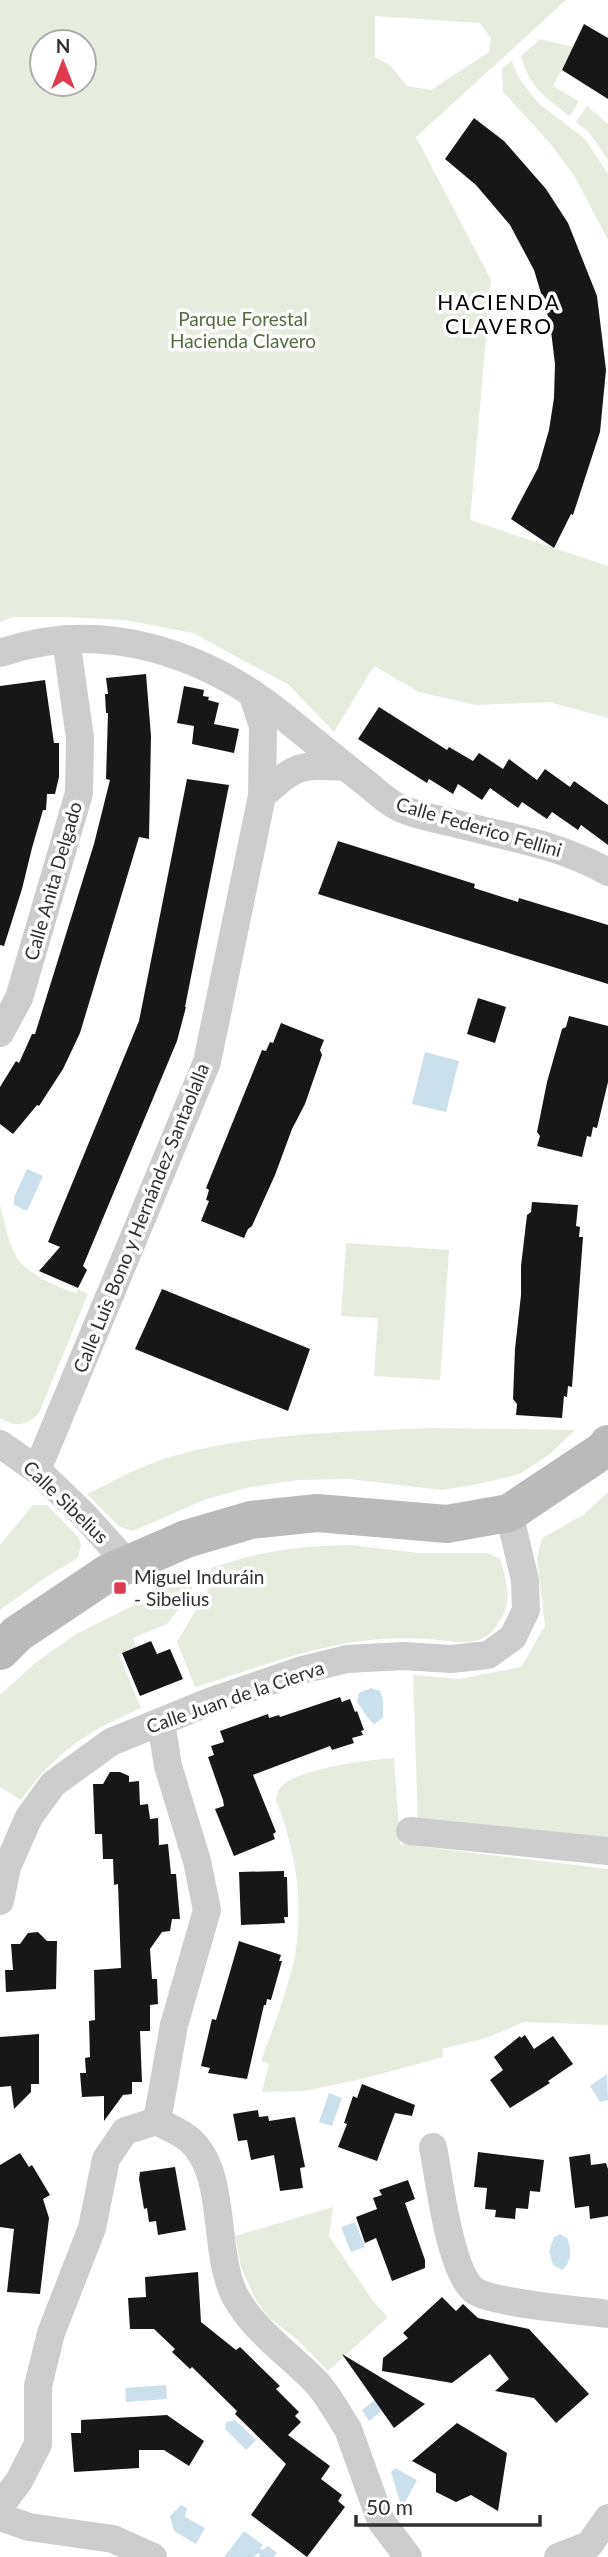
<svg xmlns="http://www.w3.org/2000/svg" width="608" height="2557" viewBox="0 0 608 2557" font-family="Lato,sans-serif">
<rect width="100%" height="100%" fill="#fff"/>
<g fill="#e6ecde" fill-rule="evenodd">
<path d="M0,0h566l-150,137 75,143 -21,240 138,46v152l-59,-16 -73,3 -57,-13 -45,-26 -40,66 -45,-47 -96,-52 -68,-13 -61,-3h-50l-14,5zM375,16l105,7 11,15 -2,14 -58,38 -24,-4 -16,-20 -16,-9zM42,42h42v42h-42z"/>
<path d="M540,39l33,8 -20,39 26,15 -9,15c-26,-19 -40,-28 -49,-60z"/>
<polygon points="512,61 518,77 538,103 585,139 608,174 608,240 574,175 548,141 503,92 502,68"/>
<polygon points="587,106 608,124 608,160 589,132 576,122"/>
<path d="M0,1204c4,16 10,50 23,61 13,13 35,22 53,28l2,-4 10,5 -49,119c-14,13 -23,15 -39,5z"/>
<polygon points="346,1243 449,1250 440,1380 374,1376 378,1318 341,1316"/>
<path d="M431,1428l144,2 -25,24 -30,20 -42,10 -36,6 -93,-11 -51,1 -48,7 -46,13 -71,31 -13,-4 -33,-33c21,-10 42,-22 63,-30 81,-31 195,-32 281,-36z"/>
<polygon points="608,1492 608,1845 418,1823 413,1675 459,1679 521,1667 545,1626 537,1558 542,1538 583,1515"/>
<polygon points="33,1505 47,1505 78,1537 81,1544 78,1558 49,1575 0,1610 0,1545"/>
<path d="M350,1545l68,8h69l13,6c6,22 14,40 0,61 -4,6 -7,12 -13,16 -18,11 -39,4 -58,3 -18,-1 -40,-1 -59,1 -58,6 -119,30 -175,47l-18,-45 32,-54 2,-20c50,-17 86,-22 139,-23z"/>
<path d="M192,1576v16l-25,32 -34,14 3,9 -17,8 22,53c-54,24 -85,43 -120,92l-21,-13v-92l35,-32 41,-29z"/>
<path d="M394,1758l6,86 208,25v156l-84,-3 -38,16 -44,11 1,8 -81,22 -58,12 -42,1 7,-28 -8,-3c11,-30 23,-61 31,-92 14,-58 5,-115 -16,-169 1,-6 2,-11 7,-15 20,-17 84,-25 111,-27z"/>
<polygon points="333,2207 329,2236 373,2301 388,2317 328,2371 298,2340 268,2317 256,2300 241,2267 235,2236"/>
</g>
<g fill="#cbe0eb">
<polygon points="425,1052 459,1061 446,1112 412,1104"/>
<polygon points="27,1169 43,1176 27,1211 14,1205 14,1197"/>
<path d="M371,1688l9,3 3,9v17l-8,7c-5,-1 -14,-17 -18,-22l2,-9z"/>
<polygon points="607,2074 608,2100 600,2102 590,2086"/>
<polygon points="329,2093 342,2098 332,2126 319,2122"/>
<polygon points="355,2222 365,2247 351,2252 341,2227"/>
<path d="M560,2234l7,4c5,11 5,24 -5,32l-9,-5 -4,-14 5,-14z"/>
<polygon points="166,2385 167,2399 126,2402 125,2388"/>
<polygon points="381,2395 388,2406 369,2421 362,2410"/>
<polygon points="231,2421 235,2420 256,2440 246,2450 225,2429 226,2422"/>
<polygon points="395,2468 417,2480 402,2508 391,2472"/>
<polygon points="181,2505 187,2508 185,2517 205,2528 196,2544 174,2531 170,2516"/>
<polygon points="244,2531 263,2545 260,2548 262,2550 268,2546 277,2553 274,2557 259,2557 260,2554 258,2553 254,2557 224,2557"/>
</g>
<g fill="#171717">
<polygon points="584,24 608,38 608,99 562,70"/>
<polygon points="474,118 504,141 546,189 568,223 597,296 606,370 600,432 573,515 571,514 554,548 511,519 538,468 549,430 554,398 555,364 550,323 534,270 510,225 476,185 445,159"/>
<polygon points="146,674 151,736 149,839 139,837 80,1033 63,1069 39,1106 37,1105 13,1134 0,1124 0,1087 16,1061 19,1063 32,1034 35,1034 94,844 110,780 106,779 108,713 106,713 105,694 108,694 106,678"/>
<polygon points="45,680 54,743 59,743 59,777 55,794 47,794 46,810 43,810 32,848 22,889 4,946 0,945 0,686"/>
<polygon points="184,686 204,690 203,696 209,697 208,700 219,703 214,724 239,729 234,753 192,744 194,726 177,723"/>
<polygon points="379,707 447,750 449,747 473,761 479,753 503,769 509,759 537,780 545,769 570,787 574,781 608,805 608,845 581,825 578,830 552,812 547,819 522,802 518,808 490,788 482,800 458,784 453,794 429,779 427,783 358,739"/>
<polygon points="187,779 229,785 185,1007 186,1007 177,1041 83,1266 87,1270 78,1288 39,1271 60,1247 48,1242 139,1021"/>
<polygon points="338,841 475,884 474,888 518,902 519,898 608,925 608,984 318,894"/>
<polygon points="478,998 506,1007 495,1043 467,1034"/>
<polygon points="569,1016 608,1026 608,1082 597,1128 593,1127 591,1137 587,1136 582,1157 537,1146 540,1136 537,1132 547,1082 562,1029 566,1027"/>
<polygon points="281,1023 324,1040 320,1050 322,1055 305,1104 292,1129 275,1175 252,1226 248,1229 244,1238 201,1221 209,1201 206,1200 209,1190 206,1188 262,1050 266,1051 270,1042 273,1043"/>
<polygon points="532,1202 578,1205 576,1226 580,1227 579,1237 583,1237 572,1387 568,1386 567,1397 564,1396 562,1418 516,1415 517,1404 513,1399 515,1349 521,1295 521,1266 527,1215 531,1212"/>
<polygon points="162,1289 310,1349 288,1411 135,1349"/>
<polygon points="151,1641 157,1654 170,1649 183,1679 140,1696 122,1653"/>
<polygon points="340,1697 342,1702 350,1699 355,1712 357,1711 364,1730 361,1731 363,1735 352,1738 354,1743 332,1750 330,1746 253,1775 276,1832 273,1834 275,1839 234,1856 215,1809 224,1806 223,1800 208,1757 214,1755 211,1746 224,1742 220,1731 268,1714 269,1718 279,1715 280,1717"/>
<polygon points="110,1772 120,1772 129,1776 129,1782 139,1781 140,1805 148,1804 150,1819 158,1818 159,1845 168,1844 171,1874 176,1874 180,1919 172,1919 170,1931 162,1932 150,1949 152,1979 157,1979 158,2004 150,2005 150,2031 140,2031 142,2082 132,2082 132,2094 123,2095 104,2121 104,2096 82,2097 80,2073 86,2073 85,2058 90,2057 89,2021 95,2020 94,1970 121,1968 118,1884 114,1885 113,1859 103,1859 102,1834 95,1834 93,1784 103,1784"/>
<polygon points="284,1871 284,1877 287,1877 288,1917 284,1917 285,1923 241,1925 239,1872"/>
<polygon points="38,1932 47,1941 57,1941 56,1989 6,1992 5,1970 13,1970 11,1944 20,1944 28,1933"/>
<polygon points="239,1941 281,1955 279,1961 282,1961 271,2000 267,1999 266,2005 264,2005 247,2079 208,2073 210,2068 201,2066 212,2019 216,2020"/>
<polygon points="39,2034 39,2084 31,2084 31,2092 14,2109 11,2086 0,2087 0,2037"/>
<polygon points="525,2035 534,2049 553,2036 573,2064 548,2081 550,2083 510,2108 490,2080 503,2070 494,2057 520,2036 521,2038"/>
<polygon points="362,2084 415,2105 412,2116 395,2113 377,2161 338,2147 347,2124 344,2123 353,2096 357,2098"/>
<polygon points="258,2110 259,2117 268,2116 269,2121 295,2117 305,2167 300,2168 303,2188 280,2191 274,2155 251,2160 247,2140 238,2141 233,2114"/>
<polygon points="478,2152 544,2160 540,2192 530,2191 528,2209 516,2208 515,2219 495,2217 496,2210 485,2209 487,2188 474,2187"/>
<polygon points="20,2153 29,2167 32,2165 50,2195 43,2199 49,2218 40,2294 7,2292 14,2229 0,2227 0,2165"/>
<polygon points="590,2154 591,2165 606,2163 608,2169 608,2216 590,2219 589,2206 575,2208 569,2157"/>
<polygon points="175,2167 186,2230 158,2235 156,2221 149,2222 147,2208 144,2209 139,2179 140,2172"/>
<polygon points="408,2180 415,2199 405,2203 425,2260 425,2268 392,2281 376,2238 365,2243 356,2217 377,2209 373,2198 382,2195 379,2190"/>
<polygon points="198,2272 201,2322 236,2350 240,2347 280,2386 276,2389 299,2412 295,2416 301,2422 288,2435 330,2466 321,2479 342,2495 338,2501 345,2507 307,2557 251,2515 286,2464 235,2414 237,2411 192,2367 190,2369 172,2352 175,2349 154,2329 130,2329 128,2298 146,2297 145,2277"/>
<polygon points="442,2297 456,2311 463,2304 478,2318 529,2329 589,2394 556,2423 534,2398 495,2391 509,2379 490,2354 452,2383 382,2371 383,2358 408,2338 403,2333"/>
<polygon points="342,2354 425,2404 394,2428"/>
<polygon points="167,2415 204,2441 189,2466 164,2450 139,2450 139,2468 74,2472 71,2433 81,2433 81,2420"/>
<polygon points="457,2423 507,2453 498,2511 471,2495 456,2502 436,2492 436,2474 412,2461"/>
</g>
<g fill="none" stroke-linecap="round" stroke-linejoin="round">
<g stroke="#cdcdcd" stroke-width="28">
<path d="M0,653c100,-35 204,-1 283,63 28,23 55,45 83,67 9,7 19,17 30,23 17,9 41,13 61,18 54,14 101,20 151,48"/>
<path d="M262,796c34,-31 37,-32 83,-29"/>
<polyline points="0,1033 19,998 79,793 80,738 66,639"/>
<polyline points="0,1444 37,1470 83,1514 128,1564"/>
<polyline points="37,1470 207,1062 262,796 263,726 252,693"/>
<polyline points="410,1831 608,1851"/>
<polyline points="0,1901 7,1867 29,1817 53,1784 111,1742 209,1702 302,1670 347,1659 403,1656 451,1659 488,1655 513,1637 526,1610 525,1580 509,1513"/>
<polyline points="157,2121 174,2025 207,1910 197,1861 168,1766 161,1722"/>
<path d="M433,2147c6,31 17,127 42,144 21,13 104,19 133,23"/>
<path d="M0,2506l19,-25 19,-37v-58l13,-53 41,-105 14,-69 19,-28 32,-10c10,6 24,11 33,19 38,34 22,111 45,156 19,35 53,57 80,85 13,13 22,32 33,48l33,92 27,36"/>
<polyline points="0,2517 29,2527 113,2539 153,2557"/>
<polyline points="558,2557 589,2545 608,2518"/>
</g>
<polyline stroke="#bababa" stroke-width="38" points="0,1651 17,1634 108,1573 186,1539 251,1520 317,1513 447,1524 509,1513 605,1449 608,1444"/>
</g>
<rect fill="#de3b4f" stroke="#fff" stroke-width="2.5" x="113" y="1581" width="14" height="14" rx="3.5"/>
<g text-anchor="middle" stroke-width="7" stroke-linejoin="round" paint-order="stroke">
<g font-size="19" fill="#556a3f" stroke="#fff">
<text x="243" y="326">Parque Forestal<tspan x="243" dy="22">Hacienda Clavero</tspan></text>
</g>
<g font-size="19" fill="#303030" stroke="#fff">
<text transform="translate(479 827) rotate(16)" y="7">Calle Federico Fellini</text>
<text transform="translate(53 881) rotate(-74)" y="7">Calle Anita Delgado</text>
<text transform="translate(141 1218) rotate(-68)" y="7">Calle Luis Bono y Hernández Santaolalla</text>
<text transform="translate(66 1502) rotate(44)" y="7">Calle Sibelius</text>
<text transform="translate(235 1697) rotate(-19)" y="7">Calle Juan de la Cierva</text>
</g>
<g font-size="19" fill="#303030" stroke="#fff" text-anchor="start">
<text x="134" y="1584">Miguel Induráin<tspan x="134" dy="22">- Sibelius</tspan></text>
</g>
<g font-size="21" letter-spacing="2" fill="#000" stroke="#fff">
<text x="499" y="310">HACIENDA<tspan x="499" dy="24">CLAVERO</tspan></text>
</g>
</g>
<g transform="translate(63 63)"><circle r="33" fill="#ffffff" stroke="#acacac" stroke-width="2"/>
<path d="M0-5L12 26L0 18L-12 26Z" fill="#de3b4f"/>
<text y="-10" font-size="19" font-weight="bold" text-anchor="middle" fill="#303030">N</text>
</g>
<path d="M356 2515v10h184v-10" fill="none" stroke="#303030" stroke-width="3.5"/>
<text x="366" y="2515" font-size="21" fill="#303030" stroke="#ffffff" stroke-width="5" paint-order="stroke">50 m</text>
</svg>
